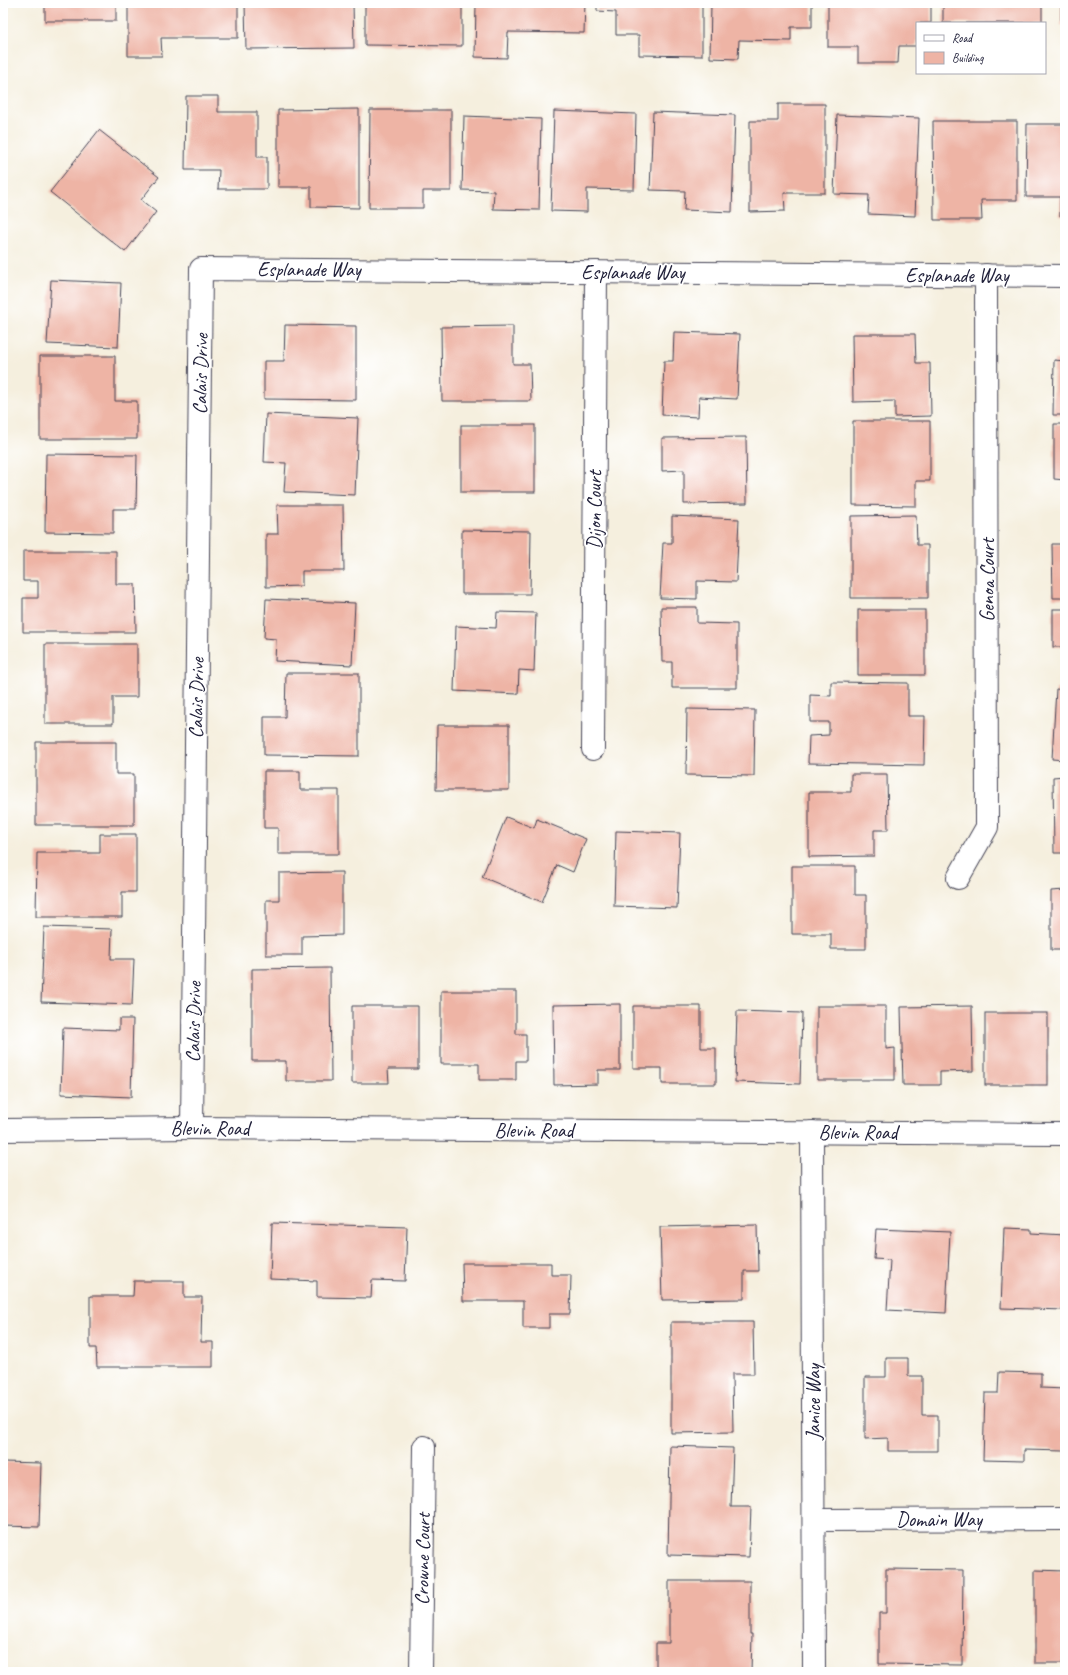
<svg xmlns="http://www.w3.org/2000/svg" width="1068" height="1675" viewBox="0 0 1068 1675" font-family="Caveat,sans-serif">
<rect width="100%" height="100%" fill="#fff"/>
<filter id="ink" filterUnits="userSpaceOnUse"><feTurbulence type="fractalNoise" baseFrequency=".025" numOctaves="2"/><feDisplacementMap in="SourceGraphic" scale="8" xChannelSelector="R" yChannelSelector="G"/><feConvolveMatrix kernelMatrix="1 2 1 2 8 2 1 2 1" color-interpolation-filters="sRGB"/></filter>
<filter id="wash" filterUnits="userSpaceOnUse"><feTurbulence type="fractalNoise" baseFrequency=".012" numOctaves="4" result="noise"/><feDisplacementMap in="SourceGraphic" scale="16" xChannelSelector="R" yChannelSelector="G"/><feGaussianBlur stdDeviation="0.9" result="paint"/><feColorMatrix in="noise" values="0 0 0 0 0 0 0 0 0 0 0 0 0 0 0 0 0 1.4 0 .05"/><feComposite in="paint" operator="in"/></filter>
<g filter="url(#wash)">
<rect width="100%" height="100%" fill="#f5efde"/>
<g id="blocks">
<g fill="#eeb4a5">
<rect x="45" y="3" width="71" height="18"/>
<polygon points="128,3 238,3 238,38 161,38 162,56 128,56"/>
<polygon points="245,3 353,3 354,48 246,49"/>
<polygon points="365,3 462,3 462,46 365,45"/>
<polygon points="476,3 585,3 584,33 508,32 507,58 475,57"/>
<polygon points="597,3 702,3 702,56 639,55 639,35 616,35 616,12 597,11"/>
<polygon points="711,3 812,3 812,27 791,27 791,41 739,40 738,59 710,58"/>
<polygon points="828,3 931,3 931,23 917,23 917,46 899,46 898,63 858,63 858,47 828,47"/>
<rect x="943" y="3" width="99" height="20"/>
<rect x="1061" y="3" width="4" height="22"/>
<polygon points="186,96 218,96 218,112 257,112 257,157 267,157 267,189 218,189 219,170 185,170"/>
<polygon points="778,104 825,104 825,193 784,193 785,211 750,212 750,121 778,121"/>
<polygon points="359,109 359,208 311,207 311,187 278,187 278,110"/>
<polygon points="370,110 451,110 451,191 423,191 423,208 369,208"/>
<polygon points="554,111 636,114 634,190 587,189 587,212 551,211"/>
<polygon points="653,112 735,115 732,212 684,210 685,191 650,190"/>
<polygon points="837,115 919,118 915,216 868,214 869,195 834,194"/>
<polygon points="464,116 541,119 539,210 493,209 494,191 462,190"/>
<polygon points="933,121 1017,121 1017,200 981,200 982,220 934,220"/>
<polygon points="1027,124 1065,124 1065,216 1060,216 1060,197 1026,197"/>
<polygon points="99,130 159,177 141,200 156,212 125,252 50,192"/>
<polygon points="51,280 121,283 118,347 47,344"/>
<polygon points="285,325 356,326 356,400 264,399 264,361 284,361"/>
<polygon points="513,326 513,364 530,364 531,401 442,401 441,327"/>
<polygon points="674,332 740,334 737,399 699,397 698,417 662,415 664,361 673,361"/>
<polygon points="852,334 915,334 916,363 930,363 931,416 895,417 895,401 853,402"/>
<polygon points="40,356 115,356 115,401 137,401 137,439 40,439"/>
<polygon points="1054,360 1065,361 1065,415 1053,415"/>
<polygon points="266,414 358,418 355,495 284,492 286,463 264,462"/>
<polygon points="853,421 930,421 930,481 916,481 916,506 853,505"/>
<polygon points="1054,424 1065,424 1065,480 1054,479"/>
<rect x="461" y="425" width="74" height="67"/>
<polygon points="746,437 747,503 684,504 684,470 662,471 662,438"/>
<polygon points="46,454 137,455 136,509 113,509 113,533 45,532"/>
<polygon points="277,505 343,505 344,571 302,571 302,586 266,587 266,534 278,534"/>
<polygon points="916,515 917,545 928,545 928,598 851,598 851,516"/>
<polygon points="672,516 739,519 736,582 697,581 697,599 660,598 663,543 672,543"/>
<polygon points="462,530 531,531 530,594 462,594"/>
<polygon points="1052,544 1065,544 1065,598 1053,598"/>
<polygon points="23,551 116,551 116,584 135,584 136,632 23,632 23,598 38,598 38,581 23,581"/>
<polygon points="266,599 355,603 352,665 275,661 276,639 264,638"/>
<polygon points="661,607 697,607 697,623 737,624 737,688 672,688 672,662 662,662"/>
<rect x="1053" y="609" width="12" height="38"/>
<rect x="858" y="610" width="67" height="65"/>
<polygon points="497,612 536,613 534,671 519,670 518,694 454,691 456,626 496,628"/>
<polygon points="45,644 137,644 137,697 113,697 113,724 45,724"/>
<polygon points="286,673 359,673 359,756 264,755 264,717 285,717"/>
<polygon points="831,682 908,683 908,716 925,716 924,765 808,763 809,736 829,735 829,722 810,722 810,695 831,696"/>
<polygon points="1056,689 1065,690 1065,760 1052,759"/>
<polygon points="687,709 755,710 754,776 686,775"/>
<polygon points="437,725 509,725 509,790 436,790"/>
<polygon points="36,742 116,742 116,774 134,774 134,825 36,825"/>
<polygon points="264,771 300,771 300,790 339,790 339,854 278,854 278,828 264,828"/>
<polygon points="851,774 887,774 888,830 874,830 874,856 809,857 809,792 851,792"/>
<polygon points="1065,776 1065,853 1054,853 1053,777"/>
<polygon points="506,817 534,828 537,819 586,839 573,872 557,865 542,902 482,877"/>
<polygon points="616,831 680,833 677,908 614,906"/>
<polygon points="100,834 136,834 136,892 122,892 122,917 36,917 37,853 100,853"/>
<polygon points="792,866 855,866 855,895 866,895 866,949 831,949 831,934 792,934"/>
<polygon points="342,872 342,935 302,936 302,955 266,955 266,900 279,900 279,873"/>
<polygon points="1065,890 1065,950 1051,950 1051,891"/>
<polygon points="44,927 112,929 111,959 134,959 132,1005 41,1002"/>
<polygon points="330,968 331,1081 286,1081 286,1061 252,1061 252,969"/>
<polygon points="441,991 516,991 516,1034 526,1034 526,1061 516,1061 516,1080 479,1080 479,1064 441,1064"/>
<polygon points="620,1004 620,1070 598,1070 598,1084 554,1085 553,1005"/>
<polygon points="352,1006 418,1006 418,1069 388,1069 389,1083 352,1083"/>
<polygon points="633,1006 701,1006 701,1048 716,1048 716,1084 662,1084 662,1068 633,1068"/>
<polygon points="817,1006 886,1006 886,1049 895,1048 895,1080 817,1080"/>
<polygon points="972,1006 973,1071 940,1072 940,1085 903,1085 901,1007"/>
<polygon points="737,1011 802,1013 800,1084 735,1082"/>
<rect x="985" y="1013" width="63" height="72"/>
<polygon points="119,1019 133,1019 131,1097 61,1094 63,1028 119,1030"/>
<polygon points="272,1223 407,1227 405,1281 372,1280 371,1298 317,1297 317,1281 270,1279"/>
<polygon points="757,1225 758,1271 744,1271 744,1299 662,1300 660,1227"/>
<polygon points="1004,1228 1031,1229 1031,1233 1065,1235 1065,1310 1001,1308"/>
<polygon points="876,1229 950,1232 946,1313 887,1310 890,1260 874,1259"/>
<polygon points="462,1263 551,1263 551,1275 571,1275 570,1314 549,1314 549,1328 523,1328 523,1301 463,1301"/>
<polygon points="134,1281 184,1281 184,1297 202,1297 201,1342 213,1342 213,1367 97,1367 96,1348 90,1348 90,1296 133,1296"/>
<polygon points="671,1322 753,1322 754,1374 732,1374 733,1432 671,1433"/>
<polygon points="886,1358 908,1358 908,1376 922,1376 922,1415 938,1415 938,1451 888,1451 888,1438 865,1439 865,1377 886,1377"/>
<polygon points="999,1372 1041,1373 1041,1388 1065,1389 1065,1451 1024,1450 1024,1461 983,1460 985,1393 998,1393"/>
<polygon points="670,1446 733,1448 731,1507 751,1507 749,1557 668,1555"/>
<polygon points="3,1462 41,1463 39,1527 3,1526"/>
<polygon points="886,1569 963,1570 962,1665 879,1664 879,1613 886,1613"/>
<polygon points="1035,1570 1065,1571 1065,1663 1035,1663"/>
<polygon points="669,1581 750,1581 750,1634 752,1634 751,1672 656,1672 656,1643 669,1643"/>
</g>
</g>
</g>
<g filter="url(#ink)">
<use href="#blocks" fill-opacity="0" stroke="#424153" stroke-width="1"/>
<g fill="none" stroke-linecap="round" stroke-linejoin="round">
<defs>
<g id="minor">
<polyline points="593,749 596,272"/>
<polyline points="958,878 987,827 986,275"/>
<polyline points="192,1128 201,269 1065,276"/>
<polyline points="3,1130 192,1128 1065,1134"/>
<polyline points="812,1132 814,1672"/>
<polyline points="814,1520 1065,1519"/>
<polyline points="421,1672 424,1447"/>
</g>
</defs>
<use href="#minor" stroke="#424153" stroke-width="24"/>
<use href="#minor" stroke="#fff" stroke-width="22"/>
</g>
</g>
<g text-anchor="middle" stroke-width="3.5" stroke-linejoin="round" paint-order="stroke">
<g font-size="20" fill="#22223b" stroke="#fff">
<text x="309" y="276">Esplanade Way</text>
<text x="633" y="279">Esplanade Way</text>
<text x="957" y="282">Esplanade Way</text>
<text transform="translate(200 374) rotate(-89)" y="7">Calais Drive</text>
<text transform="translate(594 510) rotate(-90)" y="7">Dijon Court</text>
<text transform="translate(987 580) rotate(-90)" y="7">Genoa Court</text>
<text transform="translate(196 698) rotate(-89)" y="7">Calais Drive</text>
<text transform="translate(193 1022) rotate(-89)" y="7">Calais Drive</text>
<text x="210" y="1135">Blevin Road</text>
<text x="534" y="1137">Blevin Road</text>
<text x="858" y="1139">Blevin Road</text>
<text transform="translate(813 1402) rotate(-90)" y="7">Janice Way</text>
<text x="939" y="1526">Domain Way</text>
<text transform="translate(422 1559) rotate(-89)" y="7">Crowne Court</text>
</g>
</g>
<rect width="1068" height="1675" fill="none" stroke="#fff" stroke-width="16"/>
<rect x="916" y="22" width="130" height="52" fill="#ffffff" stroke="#a7a7b1"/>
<rect x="924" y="35" width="20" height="6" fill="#ffffff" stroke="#a7a7b1"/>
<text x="952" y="42" font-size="12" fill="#22223b">Road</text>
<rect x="924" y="52" width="20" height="12" fill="#eeb4a5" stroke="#a7a7b1"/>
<text x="952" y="62" font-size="12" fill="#22223b">Building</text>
</svg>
